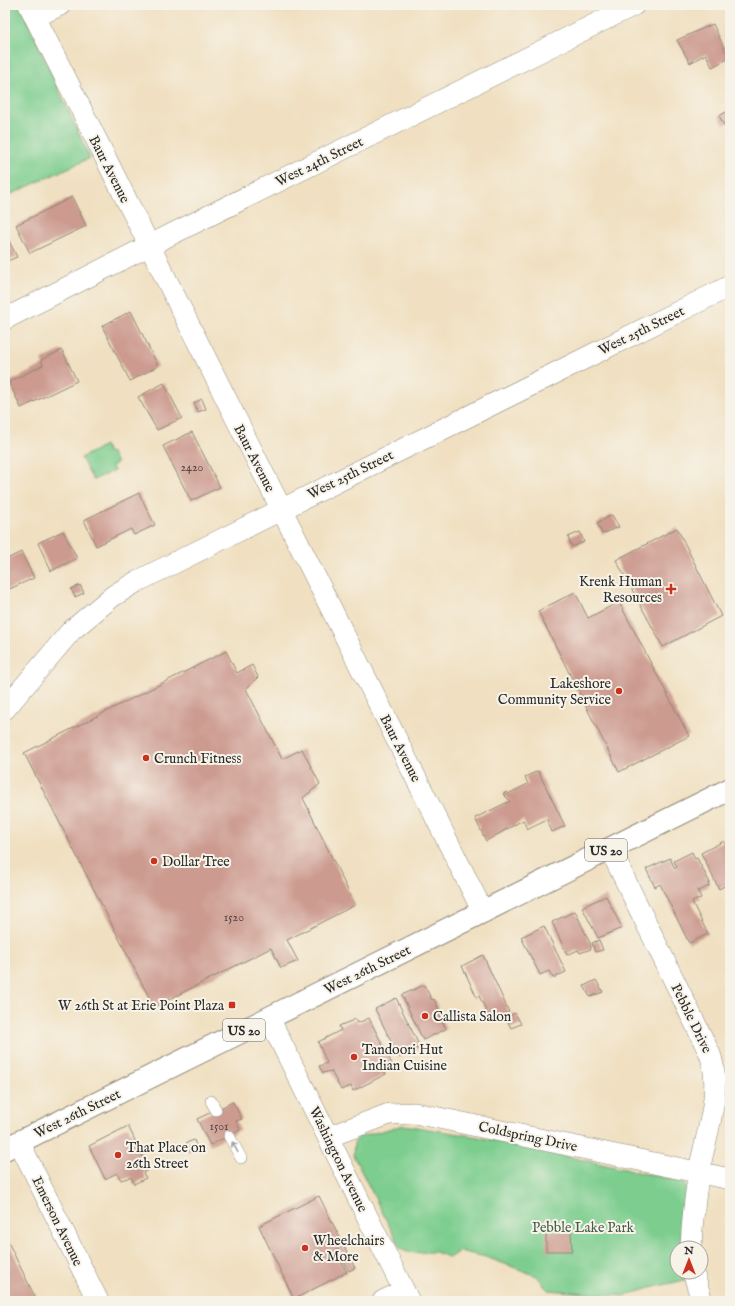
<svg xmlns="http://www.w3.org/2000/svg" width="735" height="1306" viewBox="0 0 735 1306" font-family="'IM FELL English',serif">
<rect width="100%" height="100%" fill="#f7f3e8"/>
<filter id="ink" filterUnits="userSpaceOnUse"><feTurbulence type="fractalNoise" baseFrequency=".025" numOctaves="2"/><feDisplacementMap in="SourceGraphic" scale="8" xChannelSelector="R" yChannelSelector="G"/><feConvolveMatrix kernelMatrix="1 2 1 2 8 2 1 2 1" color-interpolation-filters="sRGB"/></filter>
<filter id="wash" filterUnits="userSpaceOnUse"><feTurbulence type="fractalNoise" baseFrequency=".012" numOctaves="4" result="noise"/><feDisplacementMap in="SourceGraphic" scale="16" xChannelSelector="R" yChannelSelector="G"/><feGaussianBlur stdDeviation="0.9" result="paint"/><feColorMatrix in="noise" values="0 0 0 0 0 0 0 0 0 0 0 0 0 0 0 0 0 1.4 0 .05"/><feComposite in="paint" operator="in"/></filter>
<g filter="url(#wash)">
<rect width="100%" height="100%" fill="#f0e0c1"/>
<g fill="#7ccd8e" stroke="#547c5c">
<polygon points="5,5 20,5 90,158 5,197"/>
<polygon points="105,445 108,453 111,452 117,463 112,466 114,471 93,480 81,458"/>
<path d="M404,1125l74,12 201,44 5,3 5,9 -8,55h-4v24h6l2,8 -31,7 -31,9 -75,-6 -11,-14 -51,-19 -27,-6 -10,7c-19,-13 -33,1 -48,-9l-48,-94 1,-12 5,-6z"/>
</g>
<g id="blocks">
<g fill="#cc9a8f">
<polygon points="713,24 729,58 712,67 706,54 690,63 677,40"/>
<polygon points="730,110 730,122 724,125 719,116"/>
<polygon points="72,197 86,226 30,253 16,225"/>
<polygon points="5,233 17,257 5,262"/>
<polygon points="131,311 158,366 130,381 102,326"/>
<polygon points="62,350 77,381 21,408 9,382 43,365 41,360"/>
<polygon points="164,383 182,418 157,430 138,397"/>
<polygon points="202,399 206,409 198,412 194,403"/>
<polygon points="192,432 220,487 191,501 163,446"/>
<polygon points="139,493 155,525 134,535 131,529 96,546 84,520"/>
<polygon points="612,515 619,527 602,534 597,523"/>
<polygon points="677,528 721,616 663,647 616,560"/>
<polygon points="63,531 77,558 51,571 38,543"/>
<polygon points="580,532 584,542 572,547 568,537"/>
<polygon points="21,552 34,578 5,591 5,560"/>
<polygon points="80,585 84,593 75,597 71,589"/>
<polygon points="575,592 588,618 619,602 689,736 619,772 538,611"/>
<polygon points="226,651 237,673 252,665 258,677 246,689 282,759 302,749 320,784 303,798 355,905 287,940 298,961 281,968 271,948 154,1007 24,753"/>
<polygon points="538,771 565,826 552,832 547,819 527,829 523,820 486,841 475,818 510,801 503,794 507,792 508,794 528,784 525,777"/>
<polygon points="724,841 730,854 730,883 719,889 701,853"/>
<polygon points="692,852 695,859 697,858 710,883 708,883 709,886 699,891 697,890 701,898 692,902 708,934 689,943 660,884 655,887 646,869 670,858 675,869 677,867 674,861"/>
<polygon points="606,896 622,928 598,938 582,907"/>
<polygon points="575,911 590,943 591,949 580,953 578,950 567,955 552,922"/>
<polygon points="544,926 566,972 553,978 549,971 540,975 521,937"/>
<polygon points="599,940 603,950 595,952 592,943"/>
<polygon points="483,955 509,1012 491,1021 479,996 477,998 462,966"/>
<polygon points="596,980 603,992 590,997 584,986"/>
<polygon points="424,985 432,1000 434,999 442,1016 440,1016 446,1029 423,1040 402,995"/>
<polygon points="396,998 420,1047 399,1057 375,1009"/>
<polygon points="515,1013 521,1024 511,1028 506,1018"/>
<polygon points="369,1018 392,1064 383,1069 386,1074 353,1091 351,1086 341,1090 331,1071 323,1073 319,1066 327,1063 318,1042 341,1030 339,1026 356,1019 358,1023"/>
<polygon points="233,1102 242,1119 236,1121 240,1130 210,1145 197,1119"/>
<polygon points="128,1126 149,1169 143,1173 146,1178 134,1184 131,1177 121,1180 117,1173 105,1179 89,1146"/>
<polygon points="194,1140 197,1148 189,1152 186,1143"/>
<polygon points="319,1196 355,1268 349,1271 338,1249 336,1250 347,1272 294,1299 259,1226"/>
<polygon points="546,1231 571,1231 572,1251 546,1251"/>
<polygon points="7,1240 37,1301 5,1301 5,1241"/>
</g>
</g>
</g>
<g filter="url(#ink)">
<use href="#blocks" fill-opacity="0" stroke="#8e8676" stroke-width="1"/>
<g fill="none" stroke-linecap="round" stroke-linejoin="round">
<defs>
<g id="lane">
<polyline points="211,1101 216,1110"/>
<polyline points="229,1136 241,1158"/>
</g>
<g id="street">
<polyline points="29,5 483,912"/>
<polyline points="35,17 60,5"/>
<polyline points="5,319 170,235 634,5"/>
<polyline points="5,709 71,631 113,596 136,582 730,286"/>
<path d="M610,849l100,205c13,37 -4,80 -11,117 -4,25 -7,52 -8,77"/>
<polyline points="269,1018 409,1301"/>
<polyline points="328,1137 389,1114 415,1113 730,1179"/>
<polyline points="19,1142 98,1301"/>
<polyline points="693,1272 702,1301"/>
<polyline points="383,1301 404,1291"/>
</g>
<polyline id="primary" points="5,1149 730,789"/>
</defs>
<use href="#lane" stroke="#8e8676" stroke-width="12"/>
<use href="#street" stroke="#8e8676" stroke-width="22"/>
<use href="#primary" stroke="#8e8676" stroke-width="24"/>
<use href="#lane" stroke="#fff" stroke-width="11"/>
<use href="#street" stroke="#fff" stroke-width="21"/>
<use href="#primary" stroke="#fff" stroke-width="22"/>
</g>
<defs><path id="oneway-shaft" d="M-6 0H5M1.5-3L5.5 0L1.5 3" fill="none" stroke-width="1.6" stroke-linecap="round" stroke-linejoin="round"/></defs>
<use stroke="#a0a0a0" href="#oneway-shaft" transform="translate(235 1147) rotate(-118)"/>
</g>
<g fill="#c8321e" stroke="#f7f3e8" stroke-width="1.5">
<path d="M669 583h4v4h4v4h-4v4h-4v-4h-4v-4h4z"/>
<circle cx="619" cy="691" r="4"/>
<circle cx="146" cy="758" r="4"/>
<circle cx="154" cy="861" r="4"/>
<rect x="228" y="1001" width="8" height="8" rx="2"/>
<circle cx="425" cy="1016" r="4"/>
<circle cx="354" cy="1057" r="4"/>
<circle cx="118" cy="1155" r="4"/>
<circle cx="305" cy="1248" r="4"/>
</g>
<g text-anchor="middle" stroke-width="4" stroke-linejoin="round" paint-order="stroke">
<g font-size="12" fill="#534744">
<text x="192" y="471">2420</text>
<text x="234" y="921">1520</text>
<text x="219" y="1130">1501</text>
</g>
<g fill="#f7f3e8" stroke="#686764" stroke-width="1">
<rect x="585" y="839" width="42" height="22" rx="3"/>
<rect x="223" y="1019" width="42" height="22" rx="3"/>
</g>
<g font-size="13" font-weight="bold" fill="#2b2b2b">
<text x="606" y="855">US 20</text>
<text x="244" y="1035">US 20</text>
</g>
<g font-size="14" fill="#2b2b2b" stroke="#f7f3e8">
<text transform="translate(319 161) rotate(-26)" y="5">West 24th Street</text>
<text transform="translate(110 169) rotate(63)" y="5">Baur Avenue</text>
<text transform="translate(641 330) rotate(-26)" y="5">West 25th Street</text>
<text transform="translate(255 458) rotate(63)" y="5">Baur Avenue</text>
<text transform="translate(350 474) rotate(-26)" y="5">West 25th Street</text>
<text transform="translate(401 748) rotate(63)" y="5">Baur Avenue</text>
<text transform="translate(367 969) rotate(-26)" y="5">West 26th Street</text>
<text transform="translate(692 1018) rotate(64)" y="5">Pebble Drive</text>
<text transform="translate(77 1113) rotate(-26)" y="5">West 26th Street</text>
<text transform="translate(528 1136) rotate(12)" y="5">Coldspring Drive</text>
<text transform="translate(339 1159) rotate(64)" y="5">Washington Avenue</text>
<text transform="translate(58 1221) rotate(64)" y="5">Emerson Avenue</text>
</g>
<g font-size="14" fill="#2b2b2b" stroke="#f7f3e8" text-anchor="start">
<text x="662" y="586" text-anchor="end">Krenk Human<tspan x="662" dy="16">Resources</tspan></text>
<text x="611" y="688" text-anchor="end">Lakeshore<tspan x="611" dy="16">Community Service</tspan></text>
<text x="154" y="763">Crunch Fitness</text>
<text x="162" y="866">Dollar Tree</text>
<text x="224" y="1010" text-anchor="end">W 26th St at Erie Point Plaza</text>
<text x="433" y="1021">Callista Salon</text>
<text x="362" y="1054">Tandoori Hut<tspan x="362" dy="16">Indian Cuisine</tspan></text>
<text x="126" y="1152">That Place on<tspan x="126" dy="16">26th Street</tspan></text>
<text x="313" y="1245">Wheelchairs<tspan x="313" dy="16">&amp; More</tspan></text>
</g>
<g font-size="14" fill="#435c49" stroke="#f7f3e8">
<text x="583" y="1232">Pebble Lake Park</text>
</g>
</g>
<rect width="735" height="1306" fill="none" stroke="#f7f3e8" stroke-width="20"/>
<g transform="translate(689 1260)"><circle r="19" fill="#f7f3e8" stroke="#a5a39c"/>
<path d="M0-3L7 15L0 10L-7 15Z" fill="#c8321e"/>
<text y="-6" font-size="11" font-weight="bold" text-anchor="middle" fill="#2b2b2b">N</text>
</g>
</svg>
